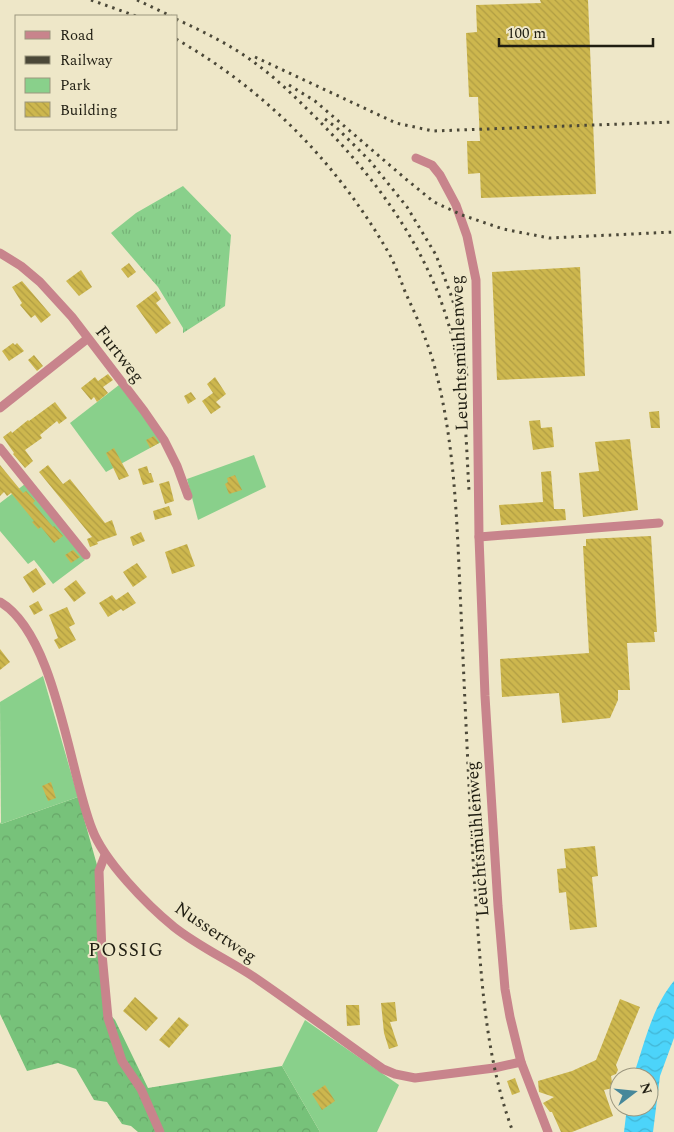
<svg xmlns="http://www.w3.org/2000/svg" width="674" height="1132" viewBox="0 0 674 1132" font-family="Spectral,serif">
<defs>
<pattern id="grass-tufts" width="24" height="20" patternUnits="userSpaceOnUse" patternTransform="scale(1.25)"><rect width="24" height="20" fill="#89d08b"/><path d="M3 7l-1-3M5 7V3M7 7l1-3M15 17l-1-3M17 17v-4M19 17l1-3" fill="none" stroke="#76b277"/></pattern>
<pattern id="forest-crowns" width="20" height="18" patternUnits="userSpaceOnUse" patternTransform="scale(1.25)"><rect width="20" height="18" fill="#77c27a"/><path d="M2 6a3 3 0 1 1 6 0M12 15a3 3 0 1 1 6 0" fill="none" stroke="#67a668"/></pattern>
<pattern id="water-waves" width="16" height="10" patternUnits="userSpaceOnUse" patternTransform="scale(1.25)"><rect width="16" height="10" fill="#4cd4fa"/><path d="M0 5q4-4 8 0t8 0" fill="none" stroke="#42b6d5"/></pattern>
<pattern id="building-back-hatch" width="6" height="6" patternUnits="userSpaceOnUse" patternTransform="scale(1.25)"><rect width="6" height="6" fill="#cdb74e"/><path d="M-1 5l2 2M0 0l6 6M5-1l2 2" fill="none" stroke="#b09d43"/></pattern>
</defs>
<rect width="100%" height="100%" fill="#eee7c8"/>
<polygon fill="url(#grass-tufts)" points="183,186 231,235 225,306 183,333 183,328 158,287 111,233 136,213"/>
<polygon fill="url(#forest-crowns)" points="78,797 97,865 105,1009 115,1020 148,1088 282,1066 320,1132 138,1132 131,1126 122,1124 107,1102 94,1100 76,1069 58,1063 27,1071 0,1014 0,822 1,824"/>
<g fill="#89d08b">
<polygon points="119,385 147,419 161,442 106,472 70,423"/>
<polygon points="254,455 266,487 198,520 187,479"/>
<polygon points="25,484 85,560 53,584 34,560 28,564 0,531 0,503"/>
<polygon points="43,676 78,797 1,824 0,702"/>
<polygon points="305,1020 399,1085 377,1132 320,1132 282,1066"/>
</g>
<path fill="url(#water-waves)" d="M674,981v57l-14,38 -7,56h-29l3,-25h22v-30h-16c11,-32 19,-70 41,-96z"/>
<g fill="url(#building-back-hatch)">
<polygon points="540,0 588,0 596,194 481,198 480,173 468,174 467,141 480,141 478,97 469,97 466,33 477,32 476,5 541,3"/>
<polygon points="129,263 136,272 128,278 121,269"/>
<polygon points="580,267 585,376 497,380 492,272"/>
<polygon points="81,270 92,287 79,296 66,281"/>
<polygon points="22,281 51,315 41,323 35,315 31,318 20,305 22,303 12,287"/>
<polygon points="156,291 161,299 156,303 171,323 156,334 136,306"/>
<polygon points="13,343 15,345 17,343 24,351 9,361 2,351"/>
<polygon points="34,355 43,366 37,371 28,360"/>
<polygon points="108,374 113,380 103,387 108,393 97,402 94,397 91,400 81,388 95,377 98,381"/>
<polygon points="215,377 226,394 216,402 221,407 211,414 202,401 213,393 207,384"/>
<polygon points="191,392 196,399 188,404 184,396"/>
<polygon points="55,402 67,418 59,424 57,421 40,435 42,438 25,450 33,461 25,468 13,454 14,453 3,437 11,431 12,433 28,420 29,421"/>
<polygon points="659,411 660,428 651,428 649,412"/>
<polygon points="540,420 541,428 552,427 554,447 533,450 529,421"/>
<polygon points="154,436 159,443 150,448 146,440"/>
<polygon points="630,439 638,510 583,517 579,473 599,471 595,442"/>
<polygon points="114,448 129,476 119,480 106,453"/>
<polygon points="0,465 23,493 26,491 35,501 33,503 53,527 54,526 63,536 54,543 41,527 38,529 32,522 34,521 11,493 7,496 4,492 0,496"/>
<polygon points="48,465 63,484 70,479 105,523 112,520 117,535 97,542 98,544 90,547 87,539 92,537 39,472"/>
<polygon points="147,466 149,473 151,473 154,482 143,485 138,469"/>
<polygon points="551,471 554,509 565,509 566,520 501,525 499,505 543,502 541,472"/>
<polygon points="235,475 242,490 229,494 225,484 228,482 227,478"/>
<polygon points="169,481 174,501 165,504 159,484"/>
<polygon points="169,506 172,515 155,520 153,511"/>
<polygon points="141,532 145,541 133,546 130,537"/>
<polygon points="651,536 657,632 654,632 655,642 627,643 630,690 618,690 618,700 610,718 562,723 559,693 502,697 500,659 589,653 583,546 586,546 586,539"/>
<polygon points="187,544 195,566 172,574 165,552"/>
<polygon points="73,550 80,557 71,563 65,555"/>
<polygon points="137,563 147,577 133,587 123,572"/>
<polygon points="36,568 46,584 33,593 23,577"/>
<polygon points="76,580 86,593 74,602 64,589"/>
<polygon points="128,592 136,603 123,611 121,609 108,617 99,603 112,595 116,600"/>
<polygon points="38,601 43,610 34,615 29,606"/>
<polygon points="67,607 75,624 69,627 76,640 59,649 54,640 58,638 49,615"/>
<polygon points="0,649 10,662 0,670"/>
<polygon points="51,782 56,798 48,801 42,786"/>
<polygon points="595,846 598,876 592,877 597,927 570,930 566,892 559,893 557,869 566,868 564,849"/>
<polygon points="135,997 158,1018 146,1031 123,1011"/>
<polygon points="620,999 640,1007 616,1065 618,1070 616,1074 611,1076 613,1088 604,1090 613,1116 572,1132 561,1132 552,1112 550,1112 543,1103 554,1097 539,1092 538,1081 572,1071 596,1060"/>
<polygon points="395,1002 397,1021 390,1022 398,1046 389,1049 384,1033 381,1003"/>
<polygon points="346,1005 359,1005 360,1025 347,1026"/>
<polygon points="179,1017 189,1025 169,1048 159,1040"/>
<polygon points="515,1078 520,1092 512,1095 507,1081"/>
<polygon points="325,1085 335,1101 322,1110 312,1094"/>
</g>
<g fill="none" stroke-linecap="round" stroke-linejoin="round">
<g stroke="#c8848c" stroke-width="9">
<polyline points="416,158 432,165 440,175 456,205 467,236 476,280 479,537 485,696 498,906 505,989 510,1017 521,1062 548,1132"/>
<polyline points="0,253 21,266 40,282 72,317 144,411 164,440 177,466 188,496"/>
<polyline points="0,408 87,339"/>
<polyline points="0,448 86,555"/>
<polyline points="479,537 659,523"/>
<path d="M0,602c56,33 69,169 92,227 12,32 55,76 82,98 24,19 54,33 80,50 44,30 86,62 129,92l12,5 20,4 79,-10 27,-6"/>
<polyline points="105,855 99,871 102,954 108,1018 122,1061 141,1089 160,1132"/>
</g>
<g stroke="#4b4838" stroke-width="3" stroke-dasharray="2.5 5" stroke-linecap="butt">
<polyline points="91,0 136,16"/>
<polyline points="137,0 171,16"/>
<path d="M176,19c28,13 55,26 79,44 18,13 35,29 51,45 65,63 124,140 146,229 13,50 14,102 17,154"/>
<path d="M176,39c89,51 159,122 211,211 8,13 13,29 19,44 10,21 20,44 27,67 23,81 24,168 28,251 4,92 8,185 14,277 6,82 9,166 38,243"/>
<polyline points="255,57 396,123 433,131 674,122"/>
<polyline points="289,85 315,101 407,180 434,202 462,215 503,229 549,238 674,232"/>
<polyline points="325,119 337,128 370,161 407,207 436,255 451,295 463,333 467,378"/>
</g>
</g>
<g text-anchor="middle" stroke-width="4" stroke-linejoin="round" paint-order="stroke">
<g font-size="18" fill="#201e12" stroke="#eee7c8">
<text transform="translate(459 353) rotate(-92)" y="6">Leuchtsmühlenweg</text>
<text transform="translate(120 354) rotate(52)" y="6">Furtweg</text>
<text transform="translate(477 839) rotate(-94)" y="6">Leuchtsmühlenweg</text>
<text transform="translate(216 932) rotate(34)" y="6">Nussertweg</text>
</g>
<g font-size="19" letter-spacing="1" fill="#201e12" stroke="#eee7c8">
<text x="126" y="956">POSSIG</text>
</g>
</g>
<rect x="15" y="15" width="162" height="115" fill="#eee7c8" stroke="#9c977f"/>
<rect x="25" y="31" width="25" height="8" fill="#c8848c" stroke="#9c977f"/>
<text x="60" y="40" font-size="15" fill="#201e12">Road</text>
<rect x="25" y="56" width="25" height="8" fill="#4b4838" stroke="#9c977f"/>
<text x="60" y="65" font-size="15" fill="#201e12">Railway</text>
<rect x="25" y="78" width="25" height="15" fill="#89d08b" stroke="#9c977f"/>
<text x="60" y="90" font-size="15" fill="#201e12">Park</text>
<rect x="25" y="102" width="25" height="15" fill="url(#building-back-hatch)" stroke="#9c977f"/>
<text x="60" y="115" font-size="15" fill="#201e12">Building</text>
<g transform="translate(634 1092) rotate(74)"><circle r="24" fill="#eee7c8" stroke="#9c977f"/>
<path d="M0-4L9 19L0 12L-9 19Z" fill="#47889a"/>
<text y="-8" font-size="14" font-weight="bold" text-anchor="middle" fill="#201e12">N</text>
</g>
<path d="M499 38v8h154v-8" fill="none" stroke="#201e12" stroke-width="2.5"/>
<text x="507" y="38" font-size="15" fill="#201e12" stroke="#eee7c8" stroke-width="4" paint-order="stroke">100 m</text>
</svg>
